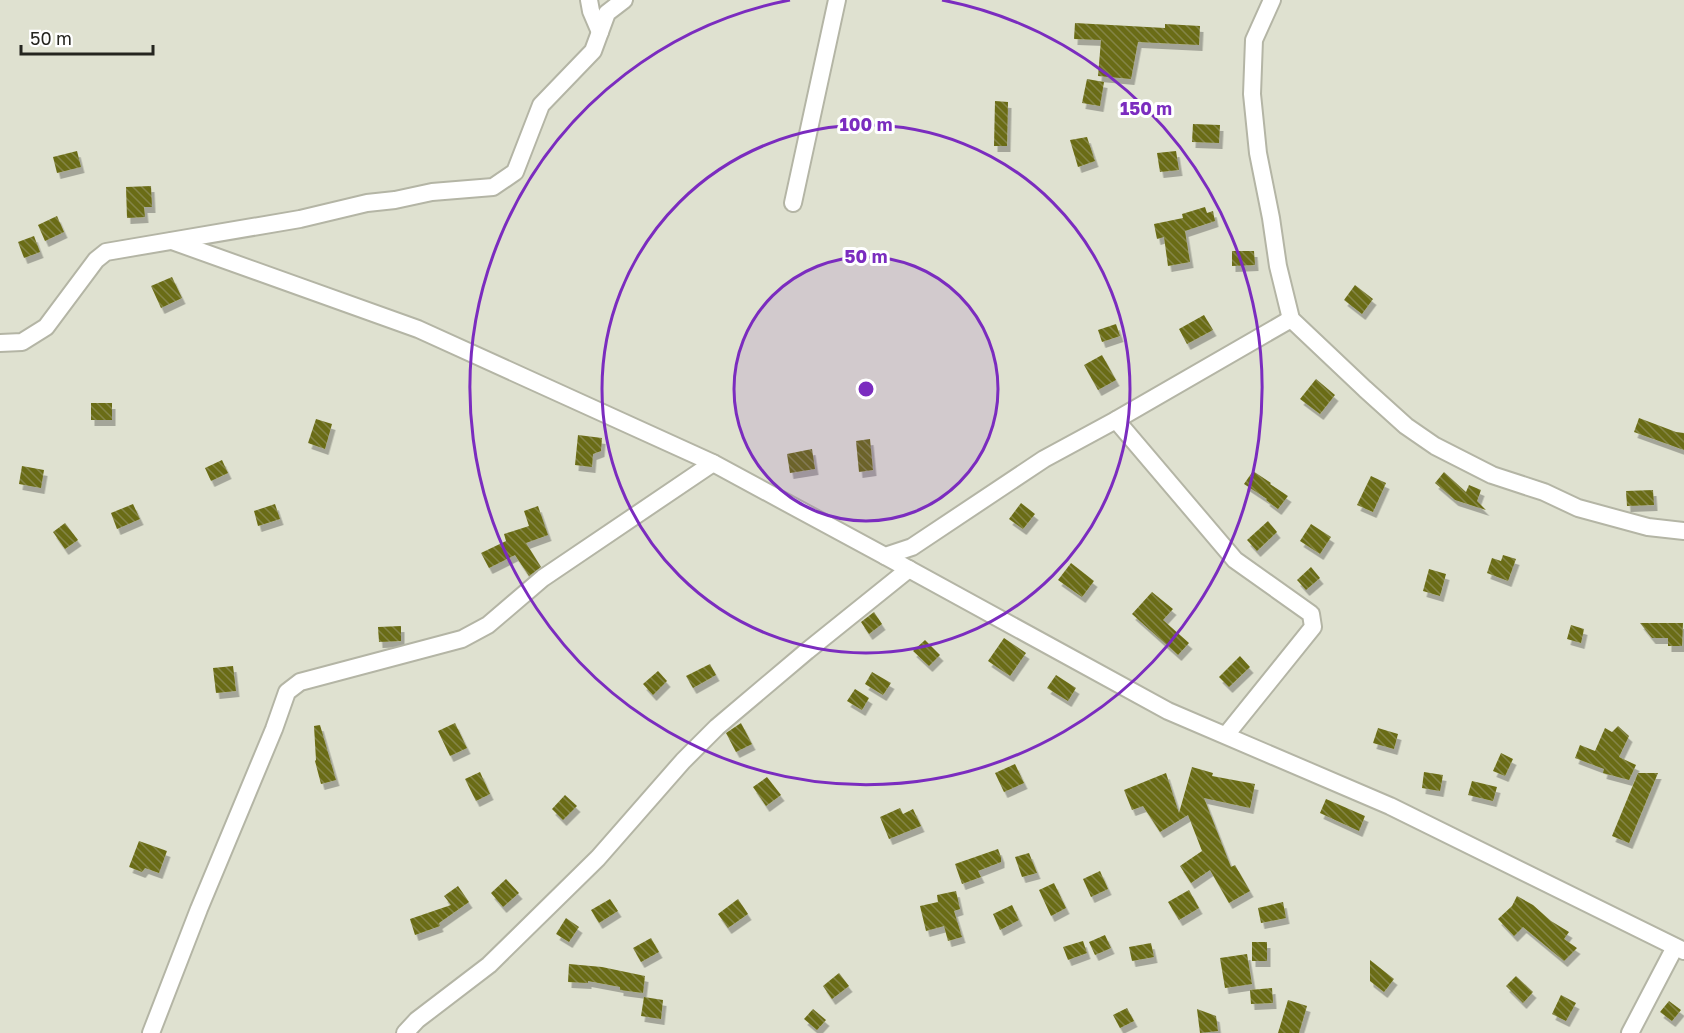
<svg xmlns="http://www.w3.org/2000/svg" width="1684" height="1033" viewBox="0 0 1684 1033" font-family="'Golos Text',sans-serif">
<defs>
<pattern id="building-back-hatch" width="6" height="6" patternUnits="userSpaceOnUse" patternTransform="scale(1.5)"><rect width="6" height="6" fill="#6b6c15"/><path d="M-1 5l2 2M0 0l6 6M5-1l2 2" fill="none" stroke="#848547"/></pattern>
<filter id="shadow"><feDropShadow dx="3.5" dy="6" stdDeviation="0" flood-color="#0004"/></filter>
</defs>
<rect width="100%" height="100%" fill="#dfe1d0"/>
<g fill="url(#building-back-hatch)" filter="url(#shadow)">
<polygon points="1075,23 1165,28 1165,24 1200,26 1199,45 1138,42 1131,79 1098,76 1101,40 1074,39"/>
<polygon points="1087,79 1104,82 1100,106 1082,103"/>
<polygon points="995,101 1008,102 1007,146 994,146"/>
<polygon points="1193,124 1220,125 1219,143 1192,142"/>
<polygon points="1087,137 1095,161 1078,167 1070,140"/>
<polygon points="77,151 81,167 57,173 53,157"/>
<polygon points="1176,151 1179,170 1160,172 1157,153"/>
<polygon points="151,186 152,207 144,207 145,217 127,218 126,187"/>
<polygon points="1205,207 1207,213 1213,211 1215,221 1185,231 1190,262 1168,266 1164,237 1157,239 1154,224 1183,218 1182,214"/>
<polygon points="57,216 64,232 45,241 38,225"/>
<polygon points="34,236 40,252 24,258 18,242"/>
<polygon points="1232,251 1254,251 1255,265 1232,266"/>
<polygon points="172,277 182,298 161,308 151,286"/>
<polygon points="1355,285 1373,299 1362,314 1344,300"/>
<polygon points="1204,315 1213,330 1187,344 1179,329"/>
<polygon points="1116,324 1120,336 1102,342 1098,330"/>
<polygon points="1102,355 1116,380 1098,390 1084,365"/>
<polygon points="1316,379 1335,395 1320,414 1300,399"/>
<rect x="91" y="403" width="21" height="17"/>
<polygon points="1639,418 1676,432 1684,433 1684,450 1634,432"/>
<polygon points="316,419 332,424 325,449 308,443"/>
<polygon points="578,435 602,438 601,451 593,454 592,467 575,465"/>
<polygon points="870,439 873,470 859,472 856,441"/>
<polygon points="812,449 815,469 790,473 787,454"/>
<polygon points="222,460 228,473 211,481 205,468"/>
<polygon points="22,466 44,470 41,488 19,484"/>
<polygon points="1253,471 1271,483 1270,484 1288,496 1278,509 1266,500 1267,499 1244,484"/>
<polygon points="1444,472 1466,492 1469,485 1481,490 1477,501 1486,510 1455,500 1435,483"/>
<polygon points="1371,476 1386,483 1373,512 1357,505"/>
<polygon points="1653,490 1654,505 1627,506 1626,491"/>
<polygon points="1021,503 1035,514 1023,529 1009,519"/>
<polygon points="133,504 140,519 117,529 111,513"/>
<polygon points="275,504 280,519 258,526 254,511"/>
<polygon points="538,506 548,535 526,543 541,567 529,576 515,555 489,568 481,553 506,541 504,534 529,526 524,511"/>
<polygon points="1268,521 1277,532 1257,551 1247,540"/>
<polygon points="65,523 78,540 65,549 53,532"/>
<polygon points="1311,524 1331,537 1320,554 1300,541"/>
<polygon points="1503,555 1516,559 1508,581 1487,573 1492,558 1501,561"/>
<polygon points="1071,563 1094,581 1082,597 1058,580"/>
<polygon points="1311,567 1320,578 1306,590 1297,580"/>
<polygon points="1429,569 1446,574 1440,596 1423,591"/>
<polygon points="1152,592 1173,609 1163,620 1189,643 1178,655 1132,614"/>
<polygon points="874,612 882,624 869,634 861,622"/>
<polygon points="1640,623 1683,623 1682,646 1668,646 1668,638 1652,638"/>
<polygon points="1571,625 1584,629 1581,643 1567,639"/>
<polygon points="401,626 401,641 379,642 378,627"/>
<polygon points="1004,638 1026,653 1010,676 988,661"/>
<polygon points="925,640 940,655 929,666 913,651"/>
<polygon points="1240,656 1250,667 1229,687 1219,677"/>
<polygon points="710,664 716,675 693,688 686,676"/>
<polygon points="233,666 236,691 216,693 213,668"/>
<polygon points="658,671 667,681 653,695 643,684"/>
<polygon points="872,672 891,683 883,695 865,684"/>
<polygon points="1056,675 1076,688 1068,701 1047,688"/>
<polygon points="855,689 869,698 862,710 847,701"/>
<polygon points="455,723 467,748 450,756 438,731"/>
<polygon points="741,723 752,744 736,752 726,733"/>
<polygon points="320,725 336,780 321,784 315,761 316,760 314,726"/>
<polygon points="1618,726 1629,736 1619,757 1636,765 1629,780 1603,773 1604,769 1575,758 1580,745 1595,751 1605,728 1612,732"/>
<polygon points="1378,728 1398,734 1394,749 1373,743"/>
<polygon points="1501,753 1513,759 1505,776 1493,771"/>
<polygon points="1015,764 1024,783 1004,792 995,773"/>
<polygon points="1192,767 1213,773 1212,776 1255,784 1250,808 1204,798 1231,867 1235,865 1250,891 1229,903 1210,870 1191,883 1180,866 1202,851 1188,815 1160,832 1143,806 1132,810 1124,790 1166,773 1179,813"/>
<polygon points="480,772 490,794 476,801 465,779"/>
<polygon points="1424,772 1443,775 1440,791 1422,788"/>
<polygon points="1638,773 1658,773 1629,843 1612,836"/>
<polygon points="767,777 781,795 766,806 753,787"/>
<polygon points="1472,781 1497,787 1493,801 1468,795"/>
<polygon points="565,795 577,806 563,820 552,809"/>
<polygon points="1326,799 1365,816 1359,831 1320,813"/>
<polygon points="900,808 903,814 913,809 921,826 889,839 880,817"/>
<polygon points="139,841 167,851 159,873 145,868 142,872 129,867"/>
<polygon points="998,849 1001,857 1001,862 978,871 981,877 962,884 955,864"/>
<polygon points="1029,853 1037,873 1022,877 1015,857"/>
<polygon points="1100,871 1108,889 1091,897 1083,879"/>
<polygon points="506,879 519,893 503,907 491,893"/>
<polygon points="1054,883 1066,908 1051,916 1039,890"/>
<polygon points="458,886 469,902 439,923 440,926 415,935 410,919 451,905 444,896"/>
<polygon points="1189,890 1199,908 1179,920 1168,902"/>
<polygon points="956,891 960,909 954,911 962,937 948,941 944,926 926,931 920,906 938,902 937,895"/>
<polygon points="1517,896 1533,905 1551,921 1569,932 1564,939 1577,948 1564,961 1523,927 1514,936 1498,919 1512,906"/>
<polygon points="610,899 618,911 599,923 591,910"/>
<polygon points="738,899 748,914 728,928 718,914"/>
<polygon points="1283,902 1286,918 1261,923 1258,908"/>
<polygon points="1012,905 1019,920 1000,930 993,914"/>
<polygon points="566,918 579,927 569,942 556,934"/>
<polygon points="1105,935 1111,948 1095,955 1089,942"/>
<polygon points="651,938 659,952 641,962 633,948"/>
<polygon points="1083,941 1087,953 1068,960 1063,947"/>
<rect x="1252" y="942" width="15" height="19"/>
<polygon points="1151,943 1154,957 1132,961 1129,947"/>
<polygon points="1247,954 1252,984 1225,988 1220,958"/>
<polygon points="1370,960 1394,979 1384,992 1370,981"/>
<polygon points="569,964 602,967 645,976 643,993 620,990 620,987 588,981 588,983 568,982"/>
<polygon points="839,973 849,986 832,999 823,986"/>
<polygon points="1516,976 1533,992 1523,1003 1506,986"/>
<polygon points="1272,988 1273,1003 1251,1004 1250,990"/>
<polygon points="1561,995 1576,1003 1566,1021 1552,1014"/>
<polygon points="644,997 663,1000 661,1019 641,1016"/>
<polygon points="1288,1000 1307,1006 1299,1033 1278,1033"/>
<polygon points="1669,1001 1681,1010 1672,1021 1660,1012"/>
<polygon points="1127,1008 1134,1021 1120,1028 1113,1015"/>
<polygon points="813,1009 826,1020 817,1030 804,1019"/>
<polygon points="1197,1009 1216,1016 1218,1031 1200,1033"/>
</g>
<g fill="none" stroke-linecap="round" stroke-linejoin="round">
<defs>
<g id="street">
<polyline points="589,0 591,11 600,32"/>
<polyline points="1272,0 1254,40 1252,94 1258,153 1271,218 1278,266 1291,319 1365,389 1406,426 1435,446 1492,475 1544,492 1578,508 1648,527 1684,531"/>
<polyline points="793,203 837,0"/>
<polyline points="172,241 418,329 713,463 885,556 912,547 1044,459 1116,420 1291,319"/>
<polyline points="0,343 22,342 46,327 96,260 106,252 300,219 367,203 395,200 432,192 493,187 515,172 541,105 593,51 607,13 624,0"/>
<polyline points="1116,420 1235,560 1311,614 1313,627 1226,735"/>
<polyline points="885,556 1168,711 1390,806 1684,951"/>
<polyline points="151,1033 199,909 274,729 287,692 300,682 462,639 488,625 543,578 713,463"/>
<polyline points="405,1033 417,1020 489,965 598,858 683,761 717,727 807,651 909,569"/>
<polyline points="1630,1033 1675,947"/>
</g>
</defs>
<use href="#street" stroke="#b4b5a5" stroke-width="20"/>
<use href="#street" stroke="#fff" stroke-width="16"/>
</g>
<circle cx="866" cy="389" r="132" fill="#7b2cbf" fill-opacity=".12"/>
<g fill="none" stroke="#7b2cbf" stroke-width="3">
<circle cx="866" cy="389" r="132"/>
<circle cx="866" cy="389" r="264"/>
<path d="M942 0A396 396 0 1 1 790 0"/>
</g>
<circle cx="866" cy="389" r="9" fill="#7b2cbf" stroke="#fff" stroke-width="3"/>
<g font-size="18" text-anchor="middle" font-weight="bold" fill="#7b2cbf" stroke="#fff" stroke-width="6" stroke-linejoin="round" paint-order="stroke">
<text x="1146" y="115">150 m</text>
<text x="866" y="131">100 m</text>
<text x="866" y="263">50 m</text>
</g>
<path d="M21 45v9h132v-9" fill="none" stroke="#25251f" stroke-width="3"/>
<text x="30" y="45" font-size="18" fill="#25251f" stroke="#ffffff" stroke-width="4.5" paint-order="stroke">50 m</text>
</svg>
